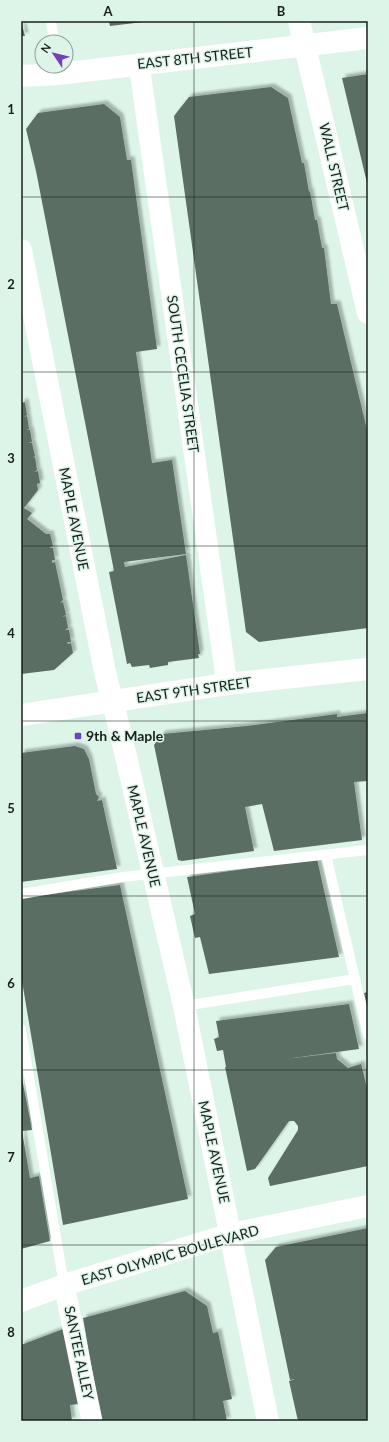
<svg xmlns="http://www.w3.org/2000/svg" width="389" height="1442" viewBox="0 0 389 1442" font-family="Lato,sans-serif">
<defs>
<filter id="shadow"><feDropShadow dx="3.5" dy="-3.5" stdDeviation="1" flood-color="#0004"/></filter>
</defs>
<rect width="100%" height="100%" fill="#ddf4e8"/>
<g fill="#5a6e63" filter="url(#shadow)">
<polygon points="21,21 25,36 21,36"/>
<polygon points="109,21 143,21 143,22 110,26"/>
<polygon points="368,74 368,183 367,183 342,78"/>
<polygon points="271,87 288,98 302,163 304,163 309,192 310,191 315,220 317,220 322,248 324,248 331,304 337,304 368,434 368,628 259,642 246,632 174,116 189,97"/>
<polygon points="104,104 120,117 127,160 131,160 157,349 136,352 152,463 172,460 186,554 124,562 125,567 186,555 200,654 198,654 199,658 168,662 168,665 150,668 149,665 132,667 130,663 127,664 109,572 114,571 36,171 26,129 38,113"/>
<polygon points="25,402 27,415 24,417 27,416 29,429 26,429 30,430 32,442 29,443 32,443 35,456 32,458 35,457 37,470 34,472 38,471 40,483 37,484 38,490 24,508 32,513 27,519 46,534 50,534 53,546 49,548 53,548 55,560 52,560 52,563 55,562 63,600 60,603 63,602 66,615 62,617 66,616 68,628 65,630 69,630 71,642 67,642 68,644 71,643 73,653 54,670 21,674 21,403"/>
<polygon points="368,713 368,781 354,782 362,840 274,851 262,804 245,807 254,851 182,861 178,860 154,745 162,734 247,726 337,714 337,717"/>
<polygon points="75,746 84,749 89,759 96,794 99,797 97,801 102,800 117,869 21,882 21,753"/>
<polygon points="317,859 339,957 209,974 200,937 195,938 190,916 195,914 187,877"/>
<polygon points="120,885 188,1199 63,1225 21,975 21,898"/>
<polygon points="368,992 368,1006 367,1006 364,993"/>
<polygon points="349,1004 359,1049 285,1059 336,1053 337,1059 348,1068 361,1064 368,1092 368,1166 270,1186 268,1178 298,1130 298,1126 294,1121 289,1121 255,1169 247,1171 225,1067 226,1067 223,1050 217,1051 214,1039 219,1037 216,1021"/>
<polygon points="21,1073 32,1130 22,1131 30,1178 39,1176 50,1241 21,1249"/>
<polygon points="368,1228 368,1421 298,1421 289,1381 295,1379 290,1380 265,1260 276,1247"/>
<polygon points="185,1291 207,1306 213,1333 218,1332 232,1399 223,1401 227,1421 101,1421 83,1318"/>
<polygon points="66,1328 79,1404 70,1405 72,1421 21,1421 21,1345"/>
</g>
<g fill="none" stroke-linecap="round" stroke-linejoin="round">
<g stroke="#fff" stroke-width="10">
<polyline points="51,21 54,42"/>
<polyline points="326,855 368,1035"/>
<polyline points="21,894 123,877 368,850"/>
<polyline points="184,1006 355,979"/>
<polyline points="21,1029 64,1285"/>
</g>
<g stroke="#fff" stroke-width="21">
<polyline points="139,64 227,684"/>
<polyline points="64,1285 92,1421"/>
</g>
<g stroke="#fff" stroke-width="22">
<polyline points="299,21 368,313"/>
<polyline points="21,76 58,74 368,38"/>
<polyline points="21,250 105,672 121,735 184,1006 268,1421"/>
<polyline points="21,715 227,684 368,669"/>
<polyline points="21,1301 64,1285 231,1234 368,1206"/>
</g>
</g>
<path fill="none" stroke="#18201c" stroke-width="1" stroke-opacity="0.55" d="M194,21v1400M21,197h347M21,372h347M21,546h347M21,721h347M21,896h347M21,1070h347M21,1245h347"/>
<rect fill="#7240b8" stroke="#ddf4e8" stroke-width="1.5" x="74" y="732" width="8" height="8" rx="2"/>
<g text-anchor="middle" stroke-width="3" stroke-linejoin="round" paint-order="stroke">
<g font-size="14" fill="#18201c" stroke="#ddf4e8">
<text transform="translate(195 58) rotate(-6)" y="5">EAST 8TH STREET</text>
<text transform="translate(334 167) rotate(77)" y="5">WALL STREET</text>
<text transform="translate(183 374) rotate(82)" y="5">SOUTH CECELIA STREET</text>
<text transform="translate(74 519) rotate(79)" y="5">MAPLE AVENUE</text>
<text transform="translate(194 690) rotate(-8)" y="5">EAST 9TH STREET</text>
<text transform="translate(144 836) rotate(77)" y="5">MAPLE AVENUE</text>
<text transform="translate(214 1152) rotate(78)" y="5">MAPLE AVENUE</text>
<text transform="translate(170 1255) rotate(-16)" y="5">EAST OLYMPIC BOULEVARD</text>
<text transform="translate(79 1353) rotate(78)" y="5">SANTEE ALLEY</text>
</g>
<g font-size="14" font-weight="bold" fill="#18201c" stroke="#ddf4e8" text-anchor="start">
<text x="86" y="741">9th &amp; Maple</text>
</g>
</g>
<rect width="389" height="1442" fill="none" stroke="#ddf4e8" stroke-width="44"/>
<g transform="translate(54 54) rotate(305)"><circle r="19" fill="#ddf4e8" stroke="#8e9f96"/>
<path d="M0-3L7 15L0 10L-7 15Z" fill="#7240b8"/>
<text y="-6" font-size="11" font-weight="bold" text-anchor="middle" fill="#18201c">N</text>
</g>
<rect x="22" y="22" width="345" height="1398" fill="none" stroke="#18201c" stroke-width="1.5"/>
<g font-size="13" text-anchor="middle" font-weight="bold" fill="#18201c">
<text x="108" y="16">A</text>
<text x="281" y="16">B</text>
<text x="11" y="114">1</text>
<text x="11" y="289">2</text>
<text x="11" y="463">3</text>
<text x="11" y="638">4</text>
<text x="11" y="813">5</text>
<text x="11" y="988">6</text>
<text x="11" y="1162">7</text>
<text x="11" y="1337">8</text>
</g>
</svg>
